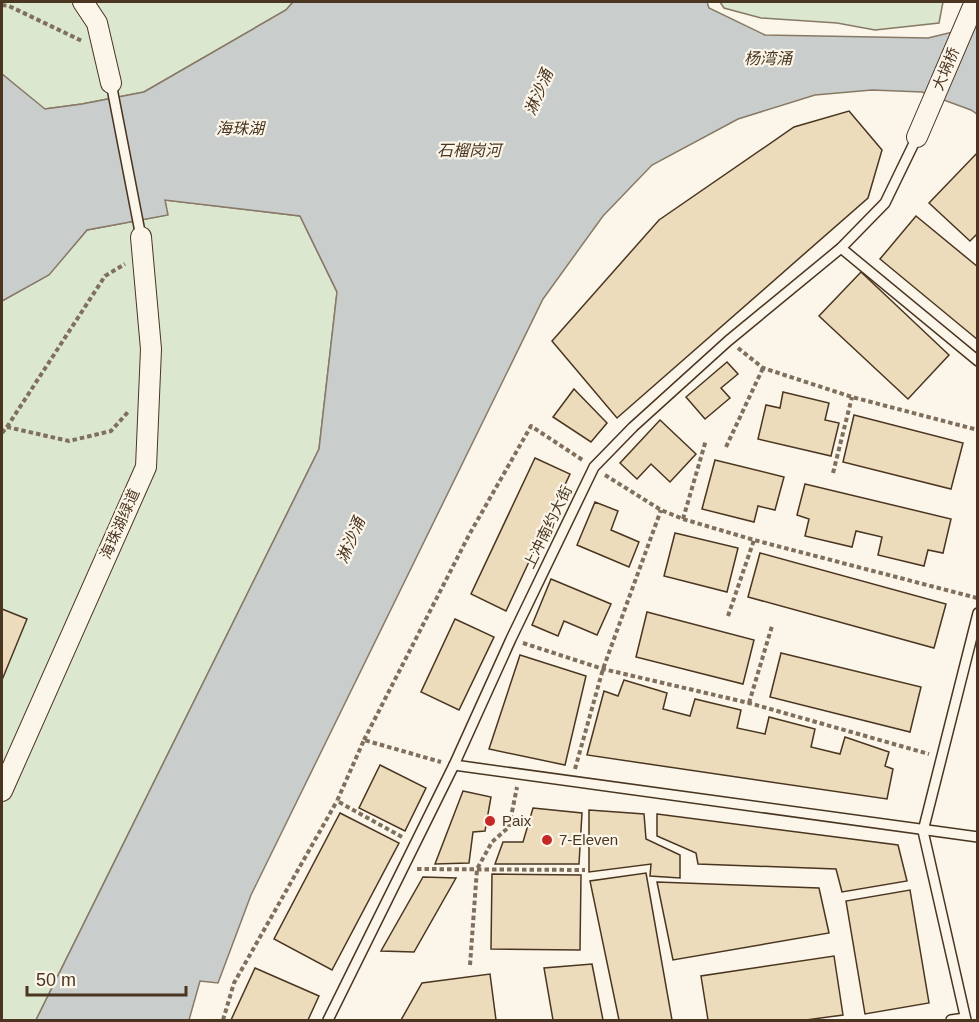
<svg xmlns="http://www.w3.org/2000/svg" width="979" height="1022" viewBox="0 0 979 1022" font-family="Helvetica,'Noto Sans SC',sans-serif">
<rect width="100%" height="100%" fill="#fbf6e9"/>
<g fill="#dce7d0" stroke="#887966" stroke-width="1.5">
<polygon points="2,2 293,2 286,10 144,92 82,104 44,109 2,74"/>
<polygon points="720,2 943,2 939,23 875,30 837,23 761,18 724,8"/>
<polygon points="165,200 300,216 337,292 319,449 36,1020 2,1020 2,301 48,275 87,230 167,215"/>
</g>
<polygon fill="#c9cecd" stroke="#887966" stroke-width="1.5" points="293,2 707,2 709,8 765,35 928,38 978,26 977,114 971,110 922,92 872,90 815,95 738,119 652,165 603,216 543,299 251,895 218,983 200,981 189,1020 36,1020 319,449 337,292 300,216 165,200 168,215 87,230 49,275 2,301 2,74 45,109 82,104 144,92 286,10"/>
<g fill="#ecdcbc" stroke="#4a3520" stroke-width="1.5">
<polygon points="849,111 882,150 868,198 617,418 552,341 659,220 794,127"/>
<polygon points="978,152 978,233 970,241 929,203"/>
<polygon points="916,216 978,267 978,340 880,259"/>
<polygon points="861,272 949,355 908,399 819,316"/>
<polygon points="727,362 738,374 721,388 730,398 705,419 686,397"/>
<polygon points="574,389 607,423 591,442 553,417"/>
<polygon points="783,392 829,403 825,420 839,423 831,456 758,439 766,405 780,408"/>
<polygon points="854,415 963,443 951,489 843,462"/>
<polygon points="660,420 696,454 670,482 651,464 637,479 620,463"/>
<polygon points="535,458 570,474 506,611 471,594"/>
<polygon points="715,460 784,477 775,510 758,506 754,522 702,509"/>
<polygon points="805,484 951,519 943,553 928,550 924,566 878,555 882,537 856,531 852,547 805,536 809,519 797,515"/>
<polygon points="595,502 618,511 611,530 639,542 629,567 577,545"/>
<polygon points="675,533 738,548 727,592 664,576"/>
<polygon points="760,553 946,604 934,648 748,597"/>
<polygon points="551,579 611,604 597,635 564,621 558,636 532,625"/>
<polygon points="2,609 27,619 2,680"/>
<polygon points="647,612 754,640 743,684 636,657"/>
<polygon points="455,619 494,637 459,710 421,692"/>
<polygon points="781,653 921,687 910,732 770,697"/>
<polygon points="520,655 586,676 565,765 489,749"/>
<polygon points="624,680 667,693 663,709 690,716 695,699 741,710 737,728 765,734 769,717 815,729 811,747 840,754 845,737 889,752 885,766 893,769 887,799 587,755 604,691 618,696"/>
<polygon points="380,765 426,788 405,831 359,808"/>
<polygon points="463,791 491,797 485,831 473,832 469,863 435,864"/>
<polygon points="533,808 582,813 579,864 495,864 503,842 523,842"/>
<polygon points="589,810 644,814 646,839 680,855 680,878 650,876 651,864 589,872"/>
<polygon points="340,813 399,843 332,970 274,939"/>
<polygon points="657,814 898,845 907,881 842,892 836,869 698,864 696,853 657,836"/>
<polygon points="646,873 672,1020 619,1020 590,881"/>
<polygon points="492,874 581,875 580,950 491,949"/>
<polygon points="423,877 456,878 414,952 381,951"/>
<polygon points="657,882 819,888 829,933 673,960"/>
<polygon points="910,890 929,1003 865,1014 846,901"/>
<polygon points="834,956 843,1015 806,1020 708,1020 701,976"/>
<polygon points="592,964 603,1020 553,1020 544,968"/>
<polygon points="255,968 319,996 308,1020 231,1020"/>
<polygon points="490,974 496,1020 401,1020 422,983"/>
</g>
<g fill="none" stroke-linecap="round" stroke-linejoin="round">
<defs>
<g id="lane">
<polyline points="111,83 141,237"/>
<polyline points="841,248 978,361"/>
<polyline points="454,765 978,837"/>
<polyline points="328,1020 454,765 511,639 594,467 633,427 728,341 841,248 885,203 917,137"/>
<polyline points="951,1020 965,1018"/>
<polyline points="966,1020 923,831 978,613"/>
</g>
<g id="street">
<polyline points="83,2 97,23 111,83"/>
<polyline points="917,137 975,2"/>
<polyline points="2,791 146,467 151,349 141,237"/>
</g>
</defs>
<use href="#lane" stroke="#4a3520" stroke-width="12"/>
<use href="#street" stroke="#4a3520" stroke-width="22"/>
<g stroke="#7f6f5c" stroke-width="4" stroke-dasharray="4.5 3" stroke-linecap="butt">
<polyline points="2,5 9,6 82,41"/>
<polyline points="738,348 763,368 852,397 978,430"/>
<polyline points="7,427 105,276 125,264"/>
<polyline points="2,433 7,427 69,441 111,431 128,412"/>
<polyline points="726,447 763,368"/>
<polyline points="833,473 852,397"/>
<polyline points="605,475 661,510 683,519 754,540 977,598"/>
<polyline points="683,519 706,440"/>
<polyline points="728,616 754,540"/>
<polyline points="523,643 603,669 749,703 929,754"/>
<polyline points="749,703 772,626"/>
<polyline points="364,740 469,535 531,426 584,461"/>
<polyline points="575,769 603,669 661,510"/>
<polyline points="402,837 337,801 364,740 441,762"/>
<polyline points="417,869 585,870"/>
<polyline points="470,965 477,869 492,842 509,827 517,787"/>
<polyline points="223,1020 234,983 337,801"/>
</g>
<use href="#lane" stroke="#fbf6e9" stroke-width="9"/>
<use href="#street" stroke="#fbf6e9" stroke-width="20"/>
</g>
<g fill="#c62828" stroke="#fbf6e9" stroke-width="2">
<circle cx="490" cy="821" r="6"/>
<circle cx="547" cy="840" r="6"/>
</g>
<g text-anchor="middle" stroke-width="4.5" stroke-linejoin="round" paint-order="stroke">
<g font-size="15" fill="#4a3520" stroke="#fbf6e9">
<text transform="translate(946 69) rotate(-67)" y="5">大埚桥</text>
<text transform="translate(120 524) rotate(-66)" y="5">海珠湖绿道</text>
<text transform="translate(548 527) rotate(-64)" y="5">上冲南约大街</text>
</g>
<g font-size="15" fill="#4a3520" stroke="#fbf6e9" text-anchor="start">
<text x="502" y="826">Paix</text>
<text x="559" y="845">7-Eleven</text>
</g>
<g font-size="16" font-style="italic" fill="#4a3520" stroke="#fbf6e9">
<text x="768" y="64">杨湾涌</text>
<text transform="translate(538 92) rotate(-67)" y="6">淋沙涌</text>
<text x="240" y="134">海珠湖</text>
<text x="469" y="156">石榴岗河</text>
<text transform="translate(350 540) rotate(-67)" y="6">淋沙涌</text>
</g>
</g>
<rect width="979" height="1022" fill="none" stroke="#4a3520" stroke-width="6"/>
<path d="M27 986v9h159v-9" fill="none" stroke="#4a3520" stroke-width="3"/>
<text x="36" y="986" font-size="18" fill="#4a3520" stroke="#fbf6e9" stroke-width="4.5" paint-order="stroke">50 m</text>
</svg>
